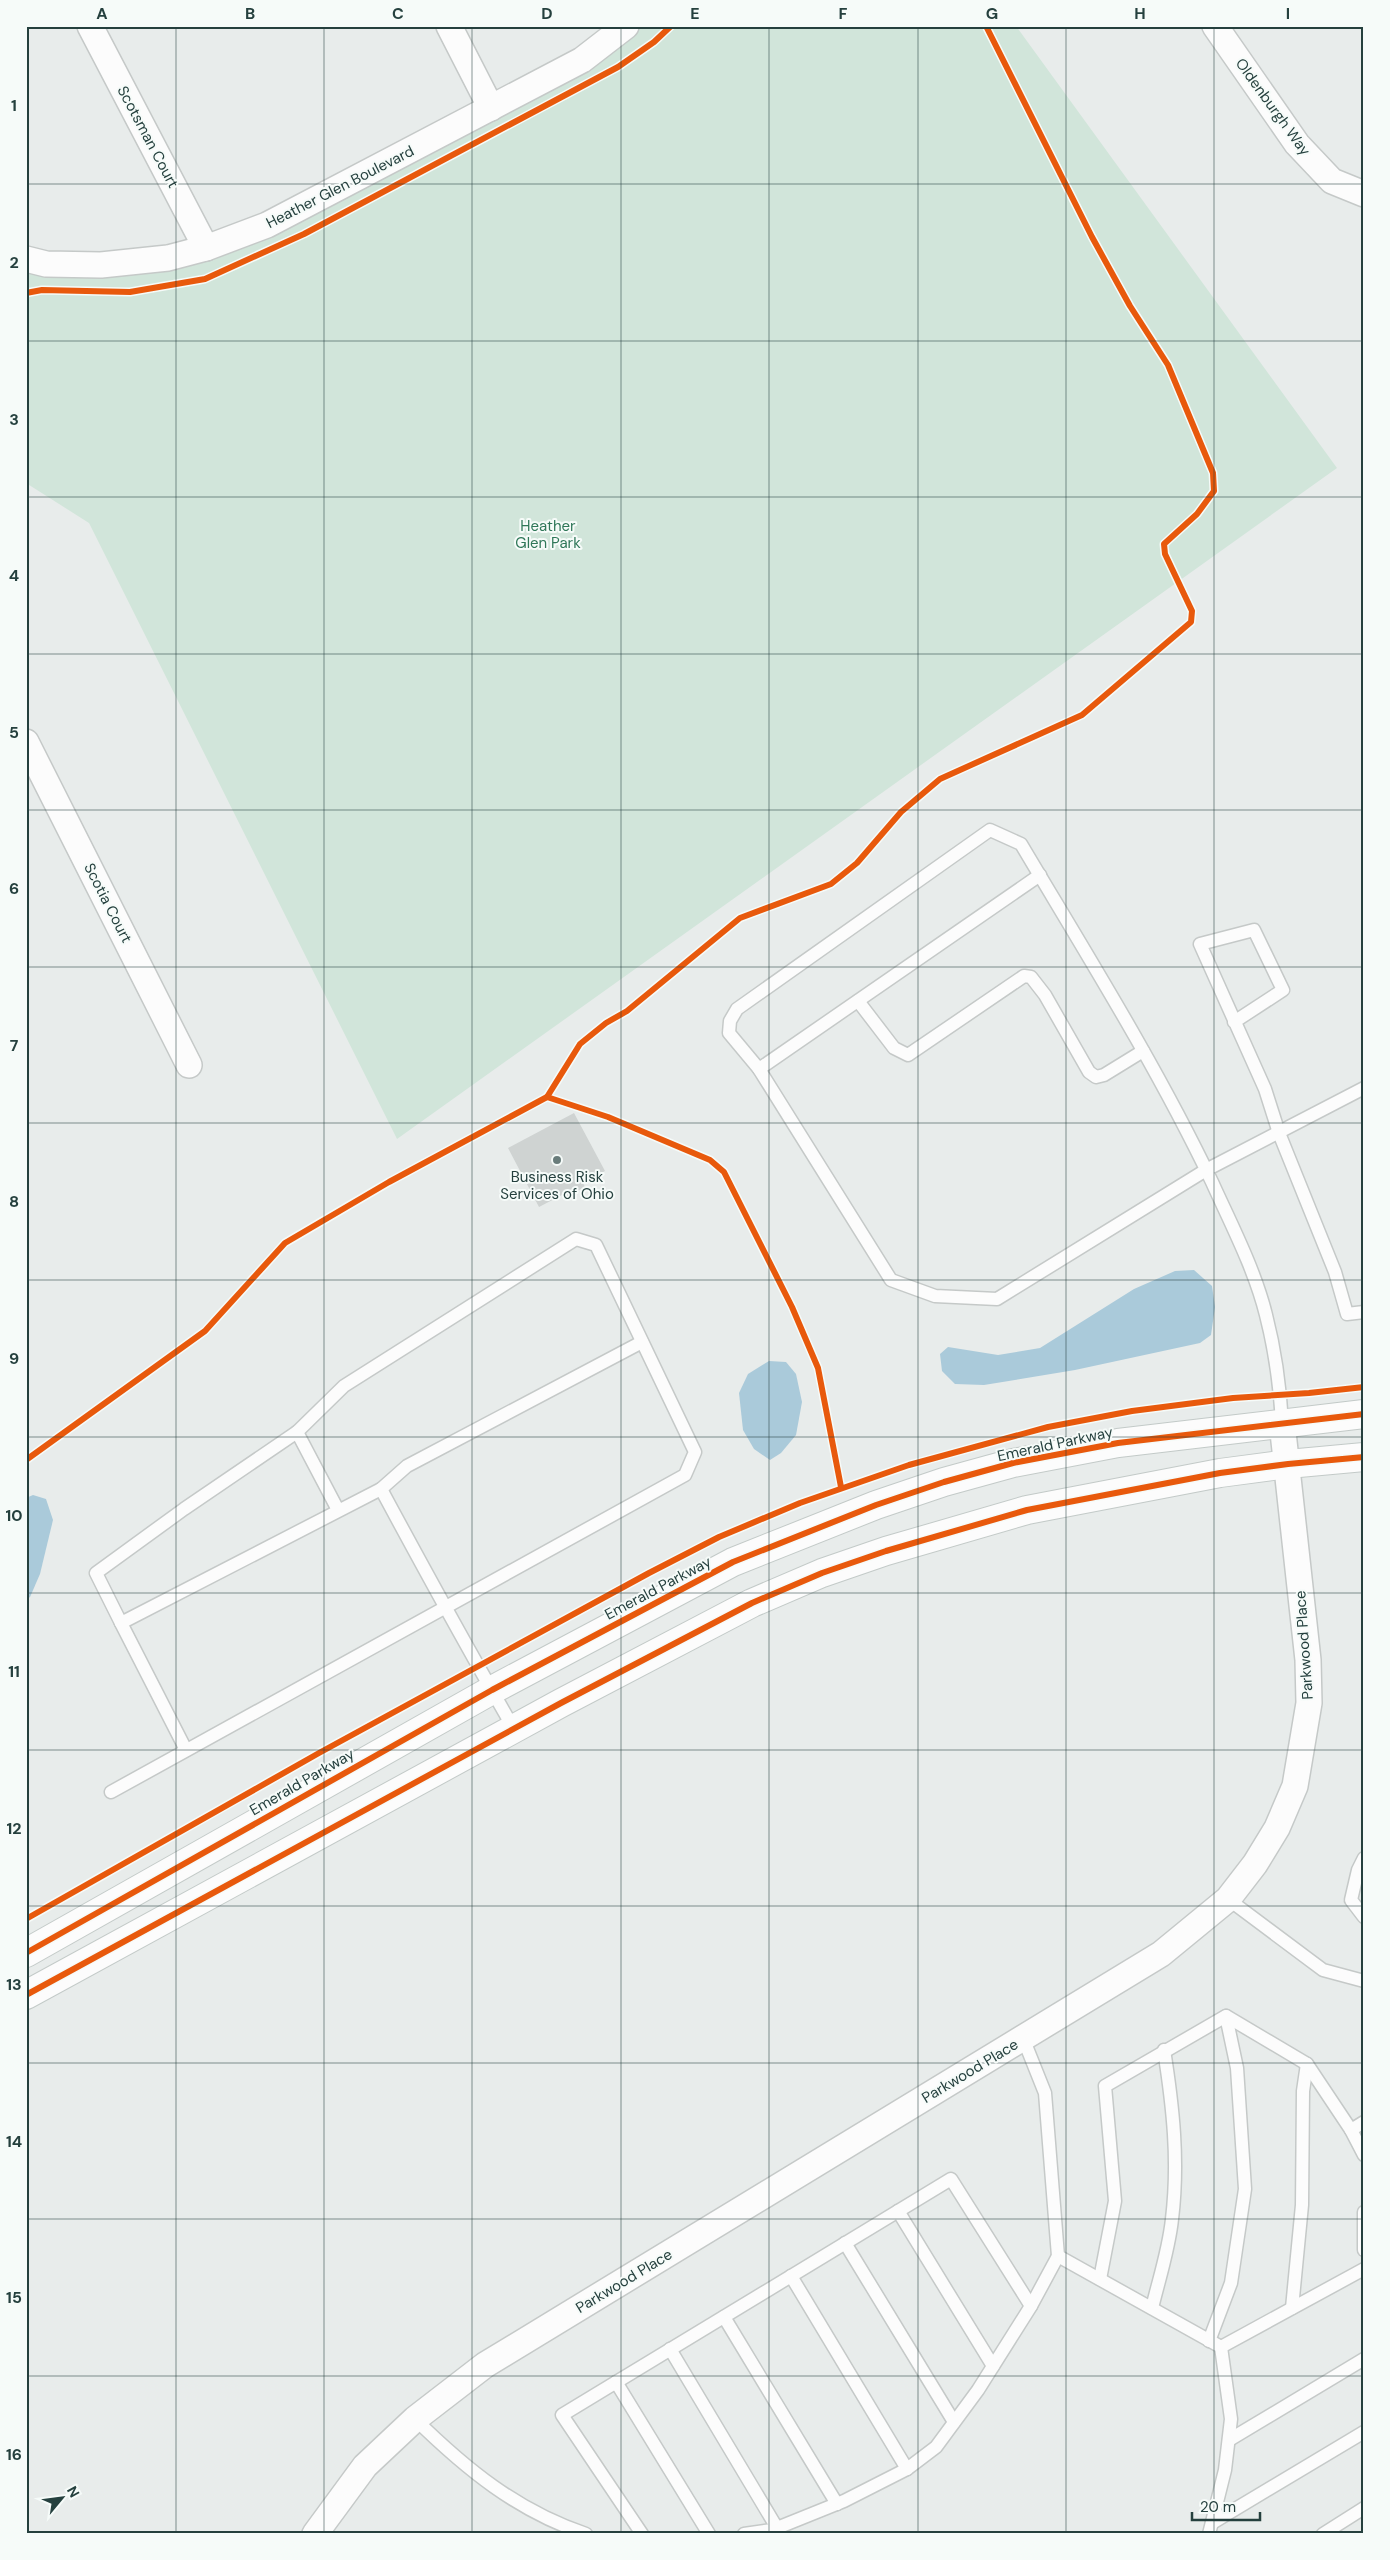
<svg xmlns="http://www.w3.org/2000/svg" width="1390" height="2560" viewBox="0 0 1390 2560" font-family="'DM Sans',sans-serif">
<rect width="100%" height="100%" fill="#e8eceb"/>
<polygon fill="#d1e5da" points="626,26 1016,26 1337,468 397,1139 89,523 26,483 26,259 206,248"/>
<g fill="#aacada">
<polygon points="1194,1270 1212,1286 1215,1307 1211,1335 1200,1343 1075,1370 984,1385 955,1384 942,1371 940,1354 948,1347 998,1355 1040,1348 1134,1289 1175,1271"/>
<polygon points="769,1361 786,1362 796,1374 802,1402 796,1435 781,1453 770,1460 754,1449 743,1430 739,1393 748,1374"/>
<polygon points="33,1495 46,1499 53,1520 40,1574 30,1597 26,1600 26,1498"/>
</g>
<polygon fill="#cfd3d2" points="574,1113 605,1171 583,1183 585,1187 564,1198 562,1195 539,1207 508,1148"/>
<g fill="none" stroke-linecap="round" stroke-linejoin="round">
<defs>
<g id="service">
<polyline points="858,1001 894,1048 908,1055 1024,976 1031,977 1045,995 1089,1072 1096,1077 1104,1075 1143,1051"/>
<polyline points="1234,1022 1283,990 1254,930 1200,944 1265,1089 1279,1133 1335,1272 1347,1314 1364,1312"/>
<polyline points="759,1069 1040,875"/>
<path d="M1282,1423c-2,-36 -7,-73 -16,-108 -11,-45 -35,-91 -54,-133 -56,-117 -125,-227 -191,-338l-31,-14 -253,179 -7,12 -1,12 30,36 132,211 44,16 62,3 209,-129 158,-82"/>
<polyline points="297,1432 338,1510"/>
<polyline points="381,1489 407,1466 642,1342"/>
<polyline points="121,1623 186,1750"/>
<path d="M111,1792l574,-317 10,-23 -99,-207 -20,-6 -232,147 -47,46 -113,77 -88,64 25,50 260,-134c43,80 87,160 133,240"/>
<polyline points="1364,1858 1358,1870 1351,1900 1364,1917"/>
<polyline points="1228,1899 1323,1970 1364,1981"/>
<polyline points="1023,2038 1045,2093 1058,2256"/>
<polyline points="1364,2122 1351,2130 1364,2155"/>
<polyline points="898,2211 993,2366"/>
<polyline points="1364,2212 1364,2250"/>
<polyline points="845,2243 954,2422"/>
<polyline points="791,2276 907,2469"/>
<polyline points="1100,2279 1115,2201 1105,2086 1226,2016 1307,2064 1351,2130"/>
<path d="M1152,2308c7,-29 17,-59 20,-89 7,-58 1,-112 -8,-169"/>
<polyline points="1292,2308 1302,2205 1303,2091 1307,2064"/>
<polyline points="724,2317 837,2504"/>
<polyline points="1209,2341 1231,2283 1245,2189 1237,2068 1226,2016"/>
<polyline points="1221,2347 1364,2269"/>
<polyline points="670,2349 777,2528"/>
<polyline points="616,2382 709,2534"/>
<path d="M415,2419c51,50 102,92 171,115"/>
<polyline points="1229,2440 1364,2359"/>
<polyline points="1212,2523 1364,2432"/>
<polyline points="642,2534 562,2415 951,2179 1031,2306"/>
<polyline points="744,2534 772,2530 844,2501 907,2469 936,2447 978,2390 1031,2306 1058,2256 1221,2347 1231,2419 1225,2470 1209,2534"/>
<polyline points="1323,2534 1364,2508"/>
</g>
<g id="minor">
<polyline points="90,26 206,248"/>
<polyline points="449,26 491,108"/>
<polyline points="1215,26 1297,144 1332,181 1364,194"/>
<polyline points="26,259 46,264 101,265 168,258 206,248 267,225 582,60 626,26"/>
<polyline points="26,742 189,1065"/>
<polyline points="315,2534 365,2466 415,2419 485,2365 1161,1954 1228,1899 1255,1864 1277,1828 1295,1786 1309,1703 1308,1660 1282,1423"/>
</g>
<g id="secondary">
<polyline points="26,1953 492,1690 733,1562 876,1505 944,1482 1013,1463 1118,1443 1364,1414"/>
<polyline points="26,1995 561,1703 752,1603 822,1573 886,1551 1027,1510 1220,1473 1288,1464 1364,1457"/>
</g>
</defs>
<use href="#service" stroke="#c5c9c8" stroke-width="15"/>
<use href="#minor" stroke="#c5c9c8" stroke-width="28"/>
<use href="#secondary" stroke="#c3cac8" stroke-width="30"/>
<use href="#service" stroke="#fcfcfc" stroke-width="12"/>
<use href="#minor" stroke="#fcfcfc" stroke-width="25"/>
<use href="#secondary" stroke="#fcfcfc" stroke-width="28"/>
<defs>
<g id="cycleway">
<polyline points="26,293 42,290 130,292 205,279 304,234 618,67 654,42 671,26"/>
<polyline points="547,1097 580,1044 606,1023 627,1011 740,918 831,884 857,863 901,812 940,779 1082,715 1191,622 1192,611 1165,554 1164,544 1197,514 1214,491 1213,473 1168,365 1130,306 1092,237 986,26"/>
<polyline points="26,1460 205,1331 285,1243 389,1182 547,1097 608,1117 710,1160 724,1172 792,1307 818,1368 841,1487"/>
<polyline points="26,1919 319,1753 649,1573 719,1537 800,1503 909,1465 1048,1427 1132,1411 1233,1398 1309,1393 1364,1387"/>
<polyline points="26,1953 492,1690 733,1562 876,1505 944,1482 1013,1463 1118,1443 1364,1414"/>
<polyline points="26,1995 561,1703 752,1603 822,1573 886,1551 1027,1510 1220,1473 1288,1464 1364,1457"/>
</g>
</defs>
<use href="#cycleway" stroke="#f6fbf9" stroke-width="9"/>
<use href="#cycleway" stroke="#e8590c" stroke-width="6"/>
</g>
<path fill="none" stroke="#25403e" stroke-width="1" stroke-opacity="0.55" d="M176,26v2508M324,26v2508M472,26v2508M621,26v2508M769,26v2508M918,26v2508M1066,26v2508M1214,26v2508M26,184h1338M26,341h1338M26,497h1338M26,654h1338M26,810h1338M26,967h1338M26,1123h1338M26,1280h1338M26,1437h1338M26,1593h1338M26,1750h1338M26,1906h1338M26,2063h1338M26,2219h1338M26,2376h1338"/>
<circle fill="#697c7b" stroke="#f6fbf9" stroke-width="2" cx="557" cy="1160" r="5"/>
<g text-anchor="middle" stroke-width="4" stroke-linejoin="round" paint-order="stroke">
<g font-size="15" fill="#25403e" stroke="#f6fbf9">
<text transform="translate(1273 107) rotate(54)" y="5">Oldenburgh Way</text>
<text transform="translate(148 137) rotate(62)" y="5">Scotsman Court</text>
<text transform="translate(340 187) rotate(-27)" y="5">Heather Glen Boulevard</text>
<text transform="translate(108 903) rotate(63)" y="5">Scotia Court</text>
<text transform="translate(1055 1444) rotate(-12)" y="5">Emerald Parkway</text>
<text transform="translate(658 1588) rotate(-28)" y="5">Emerald Parkway</text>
<text transform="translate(1304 1645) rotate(-94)" y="5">Parkwood Place</text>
<text transform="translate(302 1782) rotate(-30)" y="5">Emerald Parkway</text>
<text transform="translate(970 2071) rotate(-31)" y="5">Parkwood Place</text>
<text transform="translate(624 2281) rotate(-31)" y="5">Parkwood Place</text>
</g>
<g font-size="15" fill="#2f7758" stroke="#f6fbf9">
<text x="548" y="531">Heather<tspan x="548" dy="17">Glen Park</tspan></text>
</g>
<g font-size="15" fill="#25403e" stroke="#f6fbf9">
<text x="557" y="1182">Business Risk<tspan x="557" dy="17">Services of Ohio</tspan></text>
</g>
</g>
<rect width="1390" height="2560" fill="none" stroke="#f6fbf9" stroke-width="55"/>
<g transform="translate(62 2498) rotate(61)" stroke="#f6fbf9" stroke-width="4" paint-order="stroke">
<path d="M0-4L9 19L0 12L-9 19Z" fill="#25403e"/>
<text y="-8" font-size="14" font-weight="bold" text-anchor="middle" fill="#25403e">N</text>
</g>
<path d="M1192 2512v8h68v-8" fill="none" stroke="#25403e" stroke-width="2.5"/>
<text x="1200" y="2512" font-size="15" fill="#25403e" stroke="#f6fbf9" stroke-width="4" paint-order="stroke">20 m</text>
<rect x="28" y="28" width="1334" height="2504" fill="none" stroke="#25403e" stroke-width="2"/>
<g font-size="16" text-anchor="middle" font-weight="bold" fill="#25403e">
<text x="102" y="19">A</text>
<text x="250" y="19">B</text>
<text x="398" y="19">C</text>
<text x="547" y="19">D</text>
<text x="695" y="19">E</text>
<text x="843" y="19">F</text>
<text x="992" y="19">G</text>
<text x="1140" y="19">H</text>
<text x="1288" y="19">I</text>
<text x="14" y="111">1</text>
<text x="14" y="268">2</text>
<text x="14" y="425">3</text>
<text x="14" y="581">4</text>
<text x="14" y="738">5</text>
<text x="14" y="894">6</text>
<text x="14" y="1051">7</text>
<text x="14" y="1207">8</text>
<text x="14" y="1364">9</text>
<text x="14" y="1521">10</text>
<text x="14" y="1677">11</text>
<text x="14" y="1834">12</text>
<text x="14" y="1990">13</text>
<text x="14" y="2147">14</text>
<text x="14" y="2303">15</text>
<text x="14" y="2460">16</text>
</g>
</svg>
